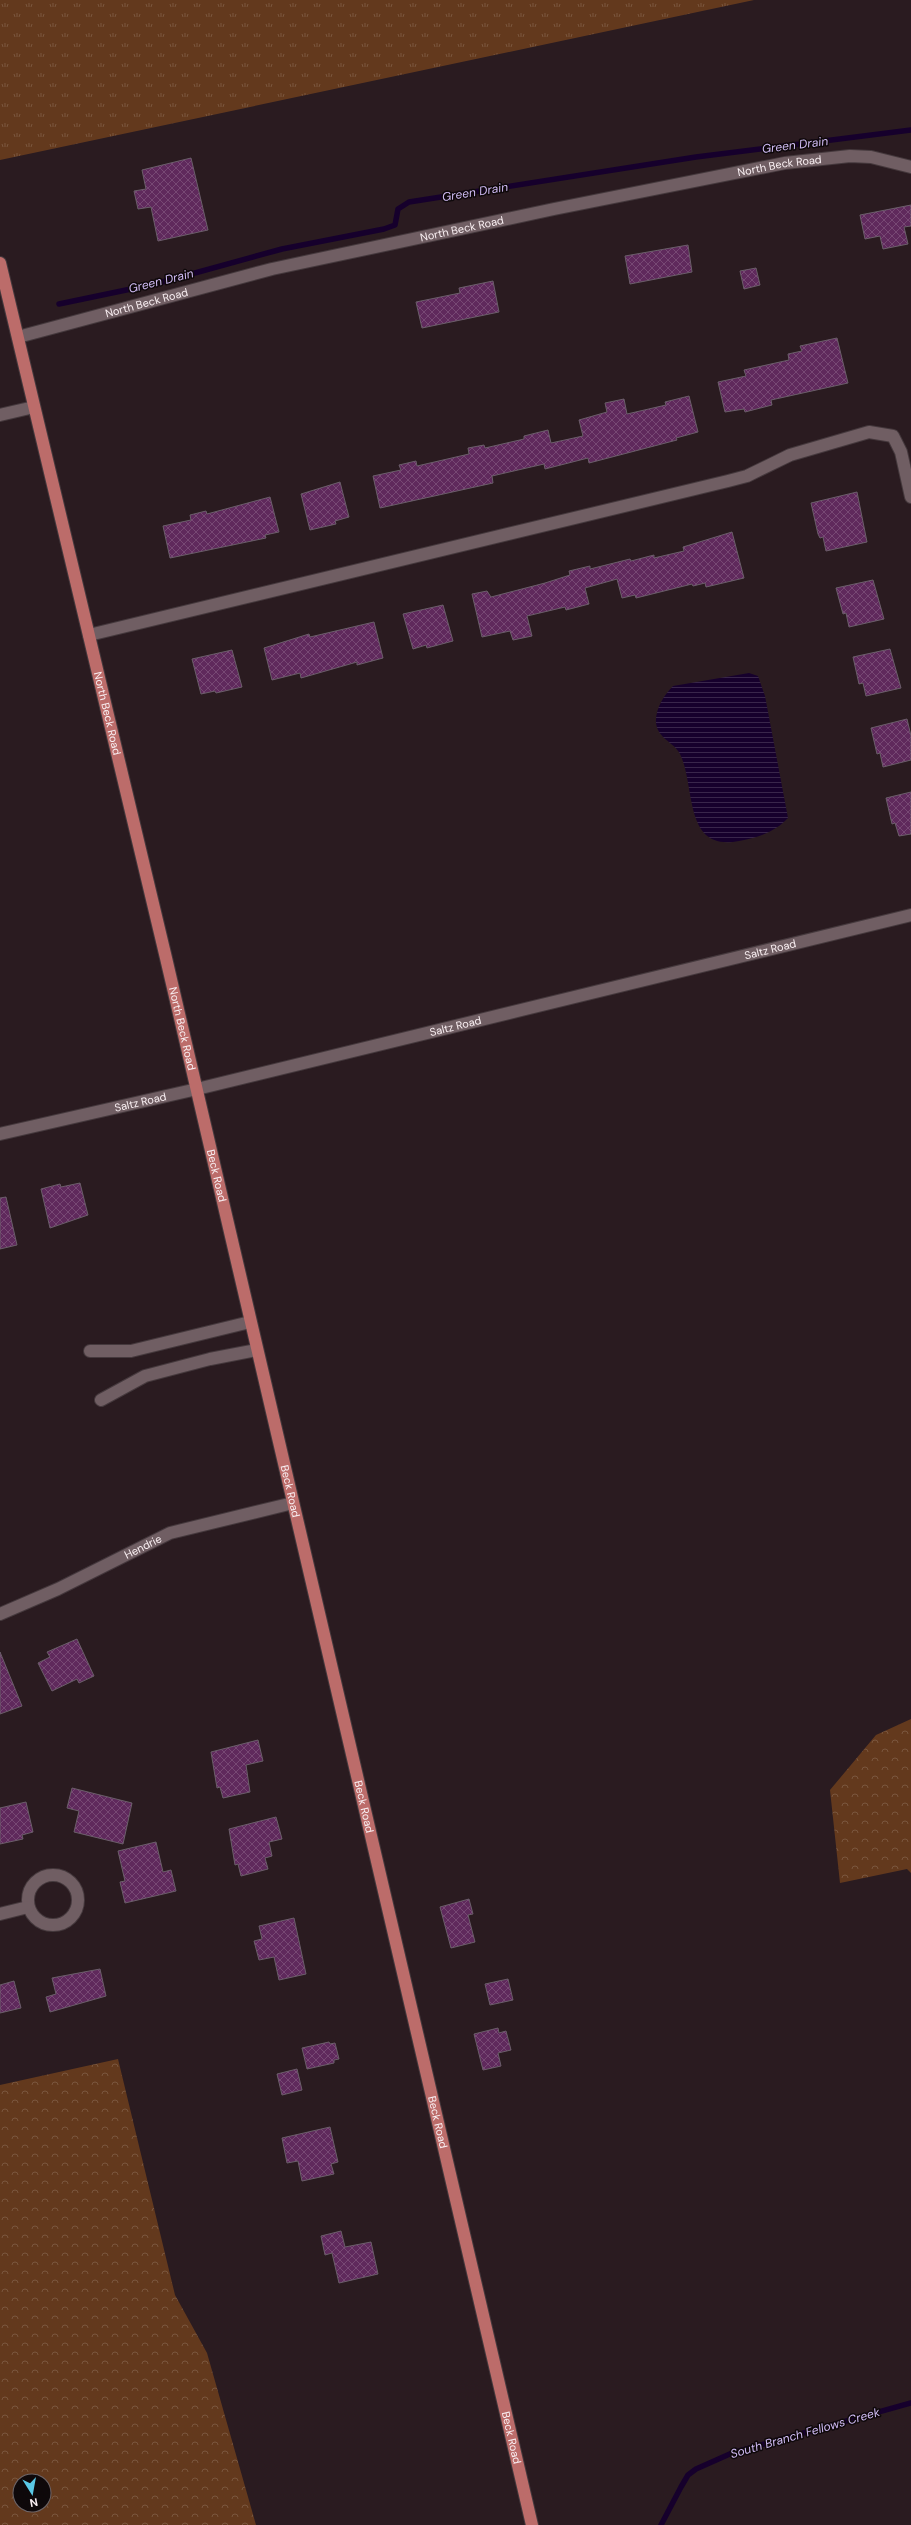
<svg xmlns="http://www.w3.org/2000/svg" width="911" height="2525" viewBox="0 0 911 2525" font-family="'DM Sans',sans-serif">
<defs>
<pattern id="grass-tufts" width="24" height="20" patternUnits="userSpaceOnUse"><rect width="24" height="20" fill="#63391d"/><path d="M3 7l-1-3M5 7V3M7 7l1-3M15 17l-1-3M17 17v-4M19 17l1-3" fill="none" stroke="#7a563e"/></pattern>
<pattern id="forest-crowns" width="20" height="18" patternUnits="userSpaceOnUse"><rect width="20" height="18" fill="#63391d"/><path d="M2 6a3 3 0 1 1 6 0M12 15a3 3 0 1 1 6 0" fill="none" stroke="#7a563e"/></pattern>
<pattern id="water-rules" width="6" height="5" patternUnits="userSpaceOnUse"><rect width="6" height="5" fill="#16002c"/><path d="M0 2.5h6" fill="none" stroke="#39264b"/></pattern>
<pattern id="building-cross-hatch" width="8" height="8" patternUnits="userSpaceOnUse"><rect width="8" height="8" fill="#5f295c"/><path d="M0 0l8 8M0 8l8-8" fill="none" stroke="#774874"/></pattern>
</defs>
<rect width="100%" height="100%" fill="#2a1b20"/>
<polygon fill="url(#grass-tufts)" points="0,0 754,0 0,160"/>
<g fill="url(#forest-crowns)" fill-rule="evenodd">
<polygon points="911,1719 911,1873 907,1869 840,1883 830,1790 876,1735"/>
<path d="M118,2059l57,236 32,58 49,172h-256v-440zM20,2481h24v24h-24z"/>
</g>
<path fill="url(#water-rules)" d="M749,673l9,3 7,20 23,122c-13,14 -31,20 -49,23 -56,11 -43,-54 -59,-87 -6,-12 -22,-15 -24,-31 -1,-14 8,-28 17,-37z"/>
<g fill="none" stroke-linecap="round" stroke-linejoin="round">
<g stroke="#16002c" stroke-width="5.5">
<polyline points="59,304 155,284 282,249 384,229 395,225 398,209 409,202 696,157 911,130"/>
<polyline points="661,2525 681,2487 688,2475 696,2469 732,2453 911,2403"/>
</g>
</g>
<g fill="url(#building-cross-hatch)" stroke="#6b5e6a">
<polygon points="191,158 208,230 158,241 151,207 138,209 134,191 146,189 142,170"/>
<polygon points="911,205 911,226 904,227 908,244 883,249 880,236 865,239 860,215"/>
<polygon points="688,245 692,272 630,284 625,256"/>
<polygon points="756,268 760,285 744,289 740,271"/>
<polygon points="493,281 499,312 422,328 416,302 460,293 459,288"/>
<polygon points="837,338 848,383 771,400 772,405 745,412 744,409 725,412 718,382 746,376 744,370 789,360 788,354 802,351 800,346"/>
<polygon points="689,396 698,432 676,438 677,440 589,463 588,458 545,469 544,464 492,476 493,483 380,508 373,476 401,470 399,465 416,461 417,466 469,454 468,448 484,445 485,448 524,439 524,436 548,430 551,443 583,436 579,420 607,412 605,403 624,399 627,414 666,405 665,402"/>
<polygon points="340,482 349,517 335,521 336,524 310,530 301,494"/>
<polygon points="857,492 867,542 826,551 823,537 820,538 818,534 811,503"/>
<polygon points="270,497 279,532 265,535 266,538 170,558 163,526 191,520 190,515 206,511 207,514"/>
<polygon points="732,532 744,578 706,587 705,583 693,586 692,584 636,598 635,595 622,598 617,579 585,588 589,604 566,610 565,607 527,616 532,636 513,640 510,631 482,637 472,594 487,591 491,597 545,583 570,575 569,571 590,566 590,569 630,559 631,561 654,555 654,558 684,551 683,547"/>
<polygon points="873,580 884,619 849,627 846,613 843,614 836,588"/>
<polygon points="443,605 453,641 427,648 426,645 413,649 403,614"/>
<polygon points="374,622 383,658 357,665 357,662 301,678 300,673 272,680 264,648 309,634 310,637"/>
<polygon points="890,649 901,688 866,696 863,683 859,684 853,657"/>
<polygon points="232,650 242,687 216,693 215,691 201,694 192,659"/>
<polygon points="907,719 911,736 911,760 883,767 880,753 877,754 871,728"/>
<polygon points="911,792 911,834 899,836 895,823 892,824 886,798"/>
<polygon points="80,1183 88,1215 50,1228 41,1189 60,1184 61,1187"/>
<polygon points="6,1197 17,1245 0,1249 0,1198"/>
<polygon points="77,1639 94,1676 79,1683 77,1679 52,1691 38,1663 50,1657 47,1652"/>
<polygon points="0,1652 22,1706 0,1714"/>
<polygon points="258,1740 263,1761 246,1765 250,1792 223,1798 220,1787 217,1788 211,1752"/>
<polygon points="72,1788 132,1803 123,1844 74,1832 79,1811 67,1808"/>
<polygon points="26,1802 33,1832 22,1835 23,1839 0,1844 0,1808"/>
<polygon points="276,1817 282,1839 269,1842 272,1856 265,1858 268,1869 241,1876 238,1864 235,1865 229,1829"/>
<polygon points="156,1842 163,1872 171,1870 176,1891 125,1903 120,1882 125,1881 118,1851"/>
<polygon points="469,1899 473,1914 468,1915 475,1942 451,1948 440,1907"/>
<polygon points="294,1918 306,1974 279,1980 274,1957 259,1960 254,1941 262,1939 259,1926"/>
<polygon points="100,1969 106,1996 50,2012 46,1997 56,1994 52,1978"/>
<polygon points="508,1979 513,2000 490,2005 485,1984"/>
<polygon points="14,1981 21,2008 0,2013 0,1985"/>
<polygon points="498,2028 499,2033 506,2031 511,2050 498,2053 501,2066 483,2070 474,2034"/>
<polygon points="329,2042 330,2044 335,2043 339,2059 334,2060 334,2063 307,2069 302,2048"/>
<polygon points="297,2069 302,2090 282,2095 277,2074"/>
<polygon points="330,2127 338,2162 331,2164 334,2174 302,2181 298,2161 287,2163 282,2138"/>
<polygon points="341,2231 345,2247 371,2242 378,2274 339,2283 332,2253 325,2255 321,2236"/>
</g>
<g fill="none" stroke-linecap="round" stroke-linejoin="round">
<defs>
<g id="minor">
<path id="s1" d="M18,337l254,-68 282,-60 231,-46 65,-7 21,1 40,10"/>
<polyline points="0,415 34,407"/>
<polyline points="89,635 728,481 747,476 790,455 869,432 893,436 901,452 911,497"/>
<path id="s2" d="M0,1134l197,-45 714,-174"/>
<polyline points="90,1351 131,1351 250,1322"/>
<polyline points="101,1400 145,1376 210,1359 257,1350"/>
<path id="s3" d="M0,1614l58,-25 112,-56 123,-30"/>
<circle cx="53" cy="1900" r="25"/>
<polyline points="0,1914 28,1907"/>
</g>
<g id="major">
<path id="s4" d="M0,263l166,695 366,1567"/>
</g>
</defs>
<use href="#minor" stroke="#45393d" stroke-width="14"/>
<use href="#major" stroke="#45393d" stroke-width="14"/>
<use href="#minor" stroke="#705e63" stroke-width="12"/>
<use href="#major" stroke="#bc6c6a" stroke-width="12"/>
</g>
<g text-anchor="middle" stroke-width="3" stroke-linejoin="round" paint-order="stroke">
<g font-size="11" fill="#f9eff2" stroke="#0e080a">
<text dy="4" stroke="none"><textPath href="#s1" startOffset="781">North Beck Road</textPath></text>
<text dy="4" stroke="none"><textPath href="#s1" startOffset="457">North Beck Road</textPath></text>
<text dy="4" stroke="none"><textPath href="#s1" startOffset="133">North Beck Road</textPath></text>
<text dy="4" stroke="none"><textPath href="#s4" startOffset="463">North Beck Road</textPath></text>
<text dy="4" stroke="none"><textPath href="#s2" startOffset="792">Saltz Road</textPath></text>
<text dy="4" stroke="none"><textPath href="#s2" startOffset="468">Saltz Road</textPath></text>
<text dy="4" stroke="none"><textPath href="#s4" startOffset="787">North Beck Road</textPath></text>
<text dy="4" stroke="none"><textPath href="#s2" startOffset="144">Saltz Road</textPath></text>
<text dy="4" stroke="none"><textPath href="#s4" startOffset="938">Beck Road</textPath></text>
<text dy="4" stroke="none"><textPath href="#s4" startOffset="1262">Beck Road</textPath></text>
<text dy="4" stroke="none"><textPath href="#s3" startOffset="158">Hendrie</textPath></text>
<text dy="4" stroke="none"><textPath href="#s4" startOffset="1586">Beck Road</textPath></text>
<text dy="4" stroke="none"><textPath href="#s4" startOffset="1910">Beck Road</textPath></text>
<text dy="4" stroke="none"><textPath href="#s4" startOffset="2234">Beck Road</textPath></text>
</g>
<g font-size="12" font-style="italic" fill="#d1bcf5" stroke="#0e080a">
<text transform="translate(795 145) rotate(-7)" y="4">Green Drain</text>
<text transform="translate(475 192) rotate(-9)" y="4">Green Drain</text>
<text transform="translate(161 281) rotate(-14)" y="4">Green Drain</text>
<text transform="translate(805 2433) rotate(-16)" y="4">South Branch Fellows Creek</text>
</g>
</g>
<g transform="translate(32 2493) rotate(169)"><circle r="19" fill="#0e080a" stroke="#6c6467"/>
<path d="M0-3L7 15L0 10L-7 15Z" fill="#5ac8e5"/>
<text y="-6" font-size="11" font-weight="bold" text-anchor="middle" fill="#f9eff2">N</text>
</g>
</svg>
